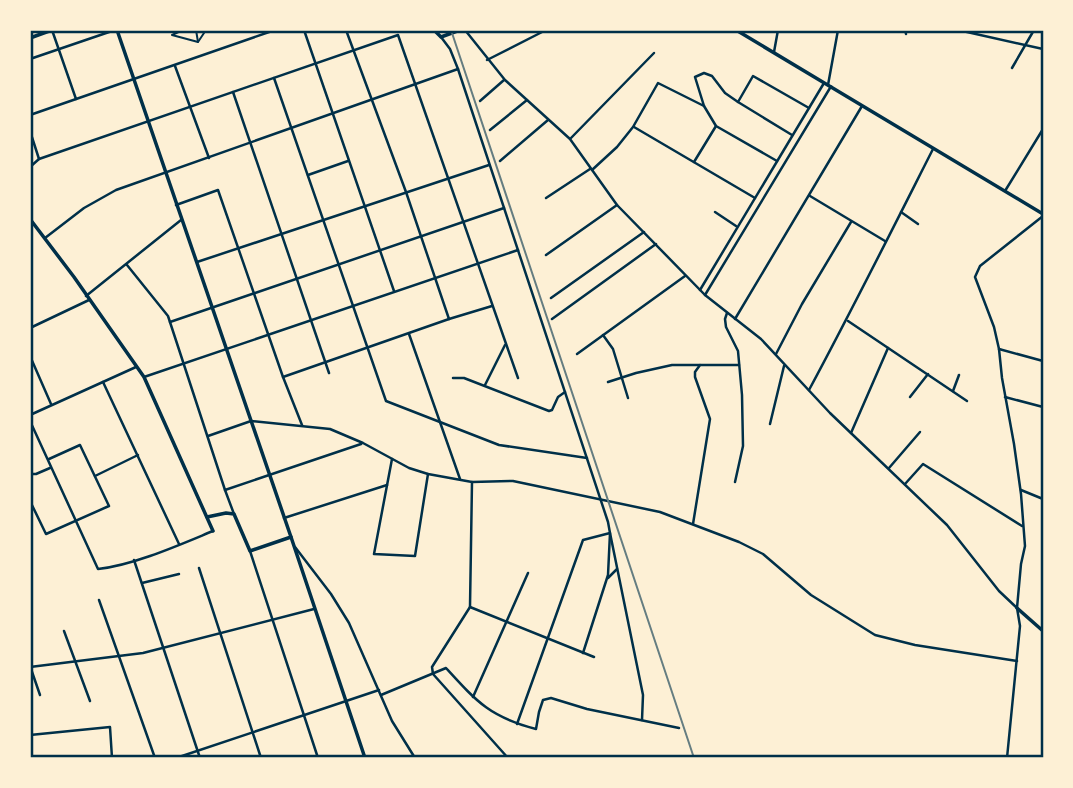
<svg xmlns="http://www.w3.org/2000/svg" width="1073" height="788" viewBox="0 0 1073 788" font-family="'Titillium Web',sans-serif">
<rect width="100%" height="100%" fill="#fdf0d5"/>
<g fill="none" stroke-linecap="round" stroke-linejoin="round">
<g stroke="#003049" stroke-width="2">
<polyline points="183,30 172,35 198,42 206,30"/>
<polyline points="196,30 198,42"/>
</g>
<g stroke="#003049" stroke-width="2.5">
<polyline points="52,30 76,99"/>
<polyline points="304,30 394,291"/>
<polyline points="346,30 406,192 449,319"/>
<polyline points="465,30 505,80 570,139 617,205 705,295 761,339 830,413 947,525 999,591 1017,608"/>
<polyline points="905,30 906,34"/>
<polyline points="958,30 1043,49"/>
<polyline points="441,37 450,49 458,69 608,522 610,533 608,575 583,653"/>
<polyline points="774,52 778,30"/>
<polyline points="30,59 115,30"/>
<polyline points="487,60 546,30"/>
<polyline points="175,66 209,158"/>
<polyline points="1012,68 1034,30"/>
<polyline points="274,78 386,401 499,445 587,458"/>
<polyline points="828,85 838,30"/>
<polyline points="233,92 329,373"/>
<polyline points="480,101 504,80"/>
<polyline points="738,102 753,76 809,108"/>
<polyline points="30,115 275,30"/>
<polyline points="634,127 755,198"/>
<polyline points="490,130 527,100"/>
<polyline points="30,131 39,159"/>
<polyline points="571,138 654,53"/>
<polyline points="500,161 548,120"/>
<polyline points="777,161 716,126 704,106 695,77 704,73 712,76 725,93 738,102 792,135"/>
<polyline points="694,162 716,126"/>
<polyline points="30,167 39,159 398,35 518,378"/>
<polyline points="592,170 617,147 633,127 658,83 704,106"/>
<polyline points="308,175 348,161"/>
<polyline points="1005,191 1043,129"/>
<polyline points="810,196 885,241"/>
<polyline points="546,198 590,169"/>
<polyline points="176,205 218,190 283,377 302,425"/>
<polyline points="715,212 736,226"/>
<polyline points="901,212 918,224"/>
<polyline points="45,238 84,208 116,190 458,69"/>
<polyline points="546,255 617,205"/>
<polyline points="197,262 489,165"/>
<polyline points="127,265 168,316 225,490 234,514"/>
<polyline points="700,290 824,83"/>
<polyline points="705,295 830,88"/>
<polyline points="86,296 181,220"/>
<polyline points="551,298 644,232"/>
<polyline points="727,313 725,319 726,327 738,351 742,395 743,446 735,482"/>
<polyline points="552,319 656,244"/>
<polyline points="735,319 862,106"/>
<polyline points="848,321 967,401"/>
<polyline points="170,322 504,208"/>
<polyline points="30,328 89,300"/>
<polyline points="409,334 460,479"/>
<polyline points="603,335 613,349 628,398"/>
<polyline points="999,349 1043,361"/>
<polyline points="577,354 685,276"/>
<polyline points="776,354 802,304 851,222"/>
<polyline points="30,356 51,404"/>
<polyline points="144,377 518,250"/>
<polyline points="283,377 449,319 492,306"/>
<polyline points="453,378 464,378 549,411 552,410 558,397 565,392"/>
<polyline points="103,382 179,544"/>
<polyline points="608,382 636,373 672,365 739,365"/>
<polyline points="485,385 505,345"/>
<path d="M809,390c43,-80 83,-160 124,-241"/>
<polyline points="953,391 959,375"/>
<polyline points="910,397 928,374"/>
<polyline points="1005,397 1043,407"/>
<polyline points="30,415 136,367"/>
<path d="M30,421l68,148c36,-4 81,-24 115,-38"/>
<polyline points="770,424 784,366"/>
<polyline points="851,433 888,348"/>
<polyline points="208,436 251,421 330,429 363,443 409,468 428,474 472,482 513,481 660,512 739,542 763,554 811,595 875,635 915,645 1017,661"/>
<polyline points="392,459 374,554 415,556 428,474"/>
<polyline points="889,468 920,432"/>
<polyline points="30,474 36,474 50,468"/>
<polyline points="95,476 138,455"/>
<polyline points="472,482 470,607 432,667 433,674 508,758"/>
<polyline points="905,484 923,464 1022,526"/>
<polyline points="225,490 361,444"/>
<polyline points="1021,490 1043,499"/>
<polyline points="30,501 46,534 109,506 80,445 49,459"/>
<polyline points="284,518 387,485"/>
<polyline points="693,524 710,419 695,377 695,372 700,365"/>
<polyline points="295,547 331,594 349,623 392,721 415,758"/>
<polyline points="250,551 318,758"/>
<polyline points="134,560 200,758"/>
<polyline points="199,568 261,758"/>
<polyline points="608,578 617,569"/>
<polyline points="142,583 179,574"/>
<polyline points="99,600 155,758"/>
<polyline points="470,607 594,657"/>
<polyline points="64,631 90,701"/>
<polyline points="30,666 40,695"/>
<polyline points="30,667 143,653 314,609"/>
<path d="M381,695l65,-27c31,34 44,49 90,61l3,-17 4,-12 8,-2 36,11 92,19"/>
<polyline points="473,697 528,573"/>
<polyline points="517,724 583,540 610,533 643,695 642,720"/>
<polyline points="30,735 110,727 112,758"/>
<polyline points="176,758 379,690"/>
<polyline points="1007,758 1020,626 1017,608 1021,564 1025,546 1021,494 1014,444 1002,378 999,349 994,327 975,277 980,266 1043,216"/>
</g>
<g stroke="#003049" stroke-width="3.5">
<polyline points="117,30 291,537 250,551 234,514 226,513 207,517"/>
<polyline points="434,30 441,37 460,30"/>
<polyline points="736,30 831,87"/>
<polyline points="30,38 52,30"/>
<polyline points="30,219 74,277 144,377 213,531"/>
<polyline points="1017,608 1043,631"/>
</g>
<g stroke="#003049" stroke-width="3.5">
<polyline points="831,87 1043,214"/>
<polyline points="291,537 365,758"/>
</g>
<polyline stroke="#657d81" stroke-width="2" points="451,30 694,758"/>
</g>
<rect width="1073" height="788" fill="none" stroke="#fdf0d5" stroke-width="63"/>
<rect x="32" y="32" width="1010" height="724" fill="none" stroke="#003049" stroke-width="2.5"/>
</svg>
